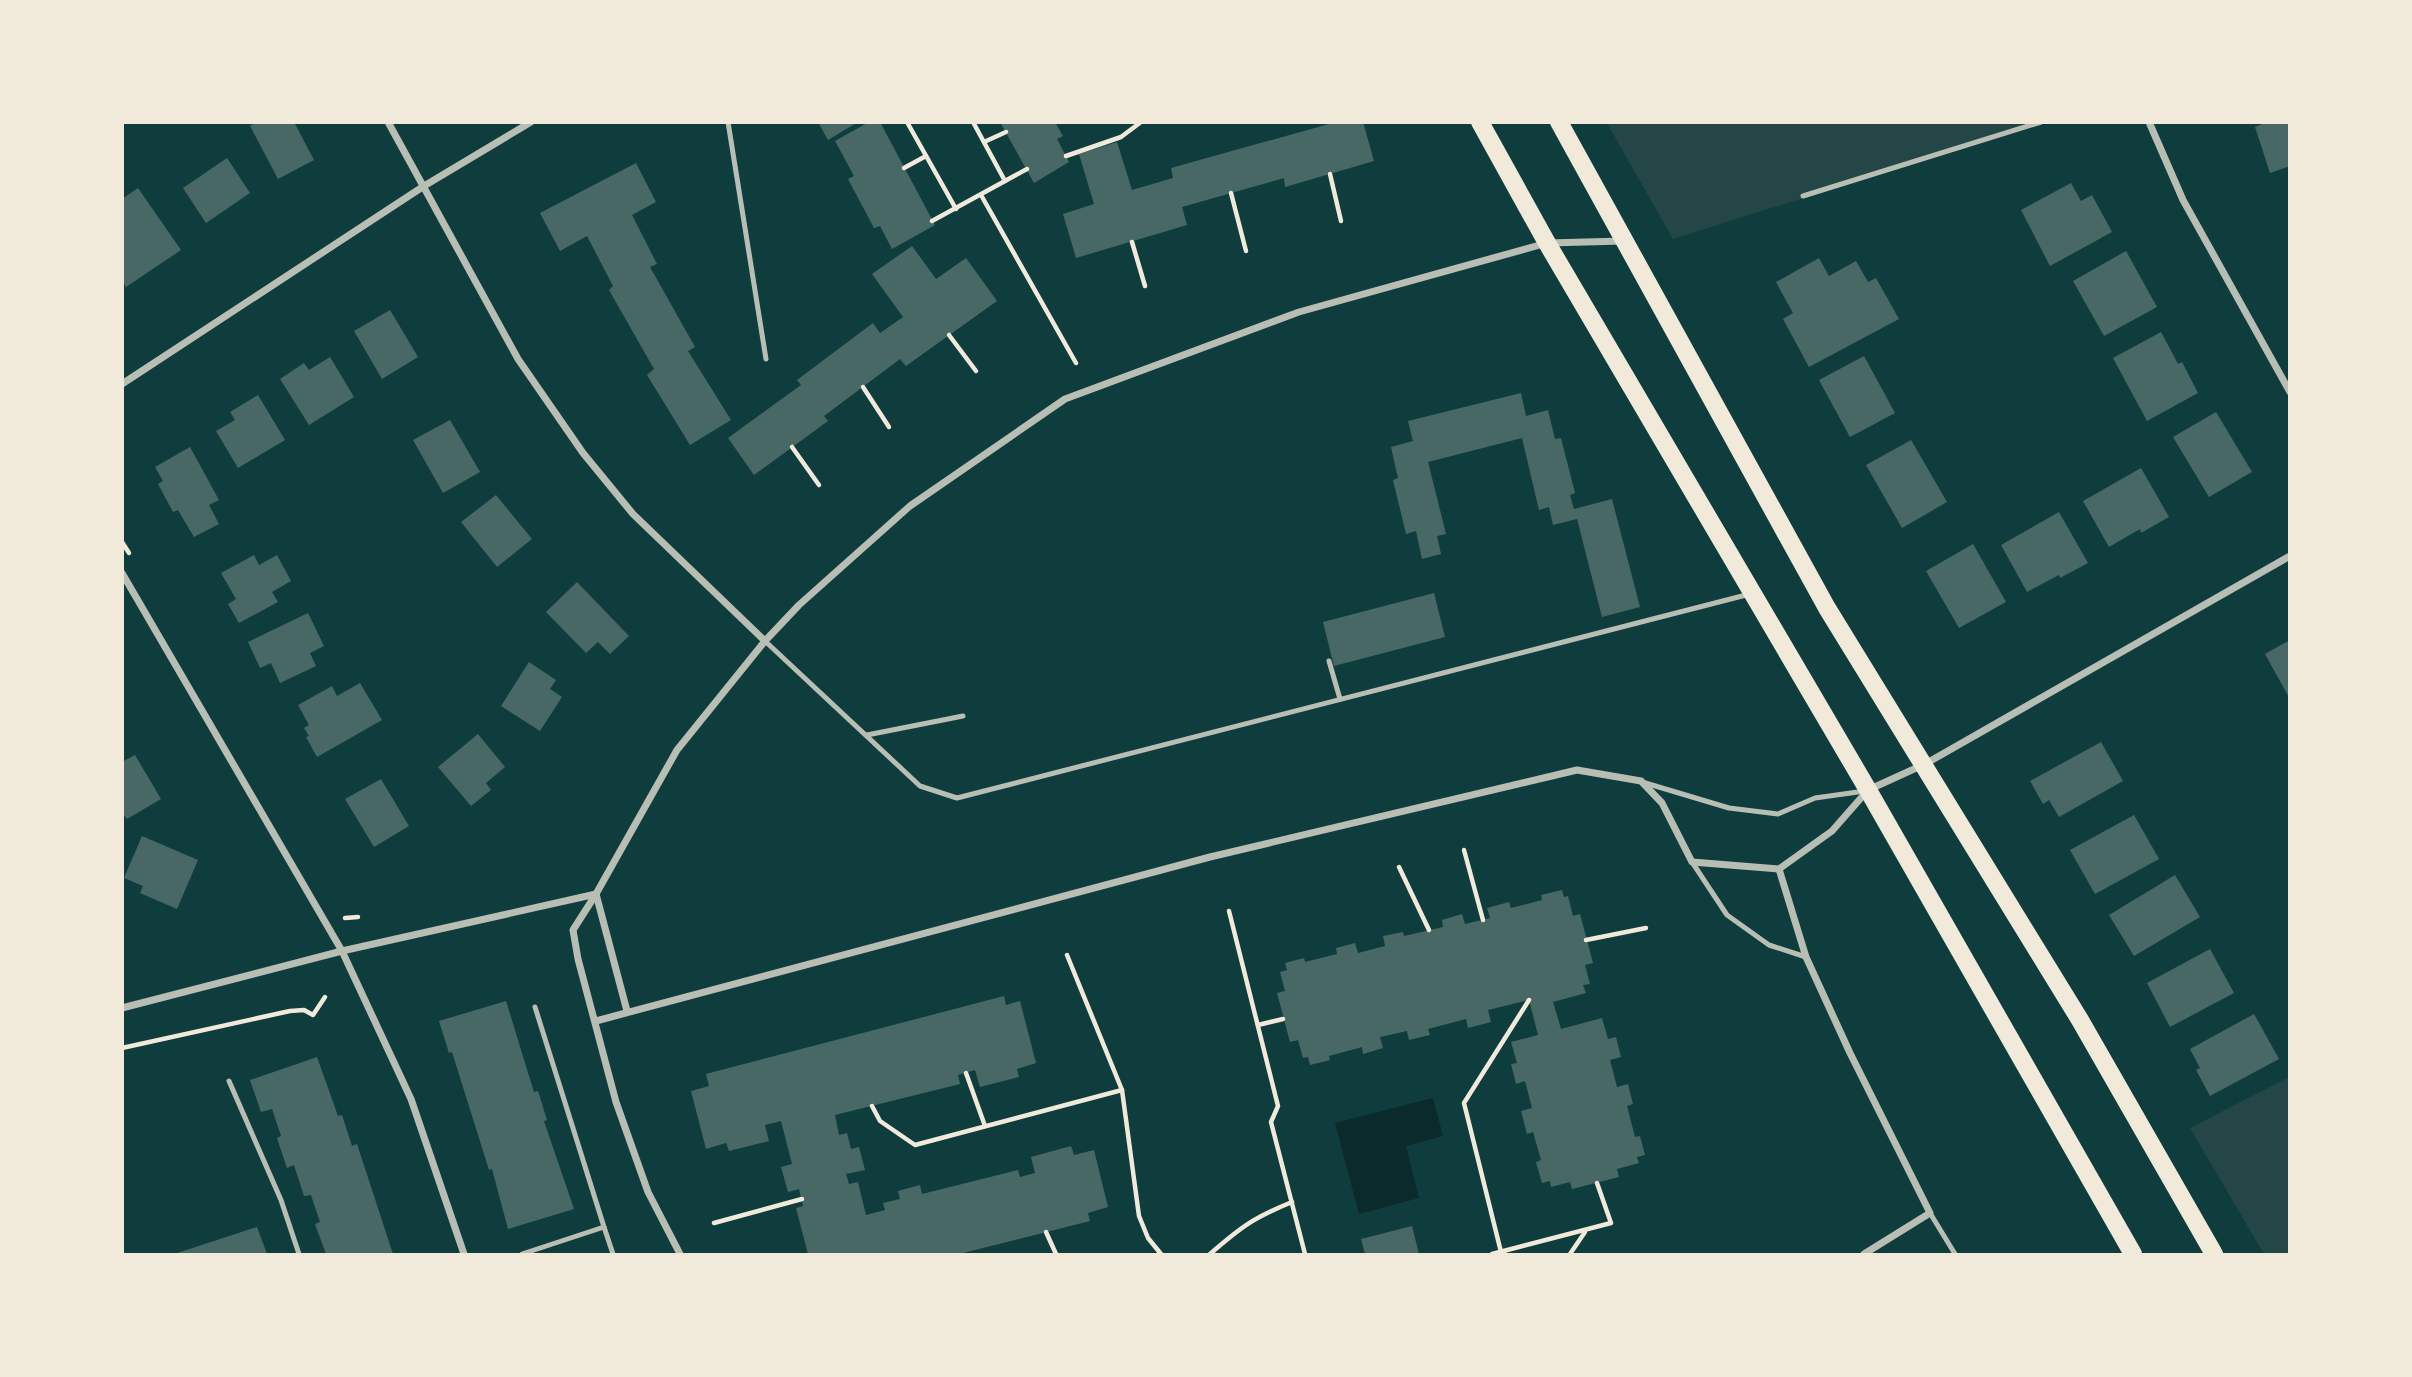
<svg xmlns="http://www.w3.org/2000/svg" width="2412" height="1377" viewBox="0 0 2412 1377" font-family="Mulish,sans-serif">
<rect width="100%" height="100%" fill="#0f3d3e"/>
<g fill="#244646">
<polygon points="1607,123 2042,123 1673,239"/>
<polygon points="2289,1077 2289,1254 2264,1254 2190,1128"/>
</g>
<polygon fill="#0a2a2b" points="1433,1098 1443,1136 1406,1146 1419,1198 1359,1214 1335,1123"/>
<g fill="#486865">
<polygon points="256,122 294,122 314,160 278,179 250,126"/>
<polygon points="818,122 858,122 828,140"/>
<polygon points="869,122 880,122 935,225 892,249 880,226 874,228 848,179 854,176 835,141"/>
<polygon points="1000,122 1055,122 1063,136 1057,139 1069,162 1034,183"/>
<polygon points="1336,122 1363,122 1374,161 1285,187 1284,178 1182,207 1187,225 1076,258 1063,214 1094,204 1079,154 1117,142 1132,190 1173,178 1171,168"/>
<polygon points="2267,122 2290,122 2290,166 2270,173 2255,127"/>
<polygon points="227,158 250,193 206,223 183,188"/>
<polygon points="636,163 656,202 632,215 657,264 650,267 695,347 688,351 731,420 690,445 647,375 654,369 609,290 613,286 587,236 560,251 540,213"/>
<polygon points="2071,183 2081,201 2092,195 2112,232 2050,266 2021,210"/>
<polygon points="138,188 181,250 126,287 122,281 122,199"/>
<polygon points="912,246 936,279 966,258 997,301 906,366 900,359 824,416 828,421 754,475 728,438 801,385 797,380 873,323 880,333 903,317 872,274"/>
<polygon points="2126,251 2157,307 2104,336 2073,281"/>
<polygon points="1819,258 1829,276 1856,261 1868,282 1876,278 1899,319 1809,367 1783,319 1793,313 1776,282"/>
<polygon points="390,310 418,357 382,379 354,331"/>
<polygon points="2161,332 2178,364 2182,362 2198,393 2147,421 2113,358"/>
<polygon points="1864,356 1895,413 1850,437 1819,380"/>
<polygon points="330,357 354,397 309,425 280,379 304,363 309,370"/>
<polygon points="1521,393 1526,416 1548,410 1555,439 1561,438 1575,493 1570,495 1574,509 1612,499 1640,607 1602,617 1577,519 1553,525 1549,507 1539,510 1522,438 1428,462 1446,534 1437,536 1441,554 1422,559 1416,531 1406,534 1393,480 1398,478 1391,447 1413,441 1408,421"/>
<polygon points="258,395 285,440 238,468 216,431 235,420 230,412"/>
<polygon points="2216,412 2252,472 2209,497 2173,437"/>
<polygon points="450,420 480,472 443,493 413,440"/>
<polygon points="1911,440 1947,502 1902,528 1866,465"/>
<polygon points="190,447 219,500 209,505 219,524 194,537 178,510 173,512 158,484 163,481 155,467"/>
<polygon points="2141,468 2169,517 2141,533 2140,529 2109,547 2083,501"/>
<polygon points="496,495 532,539 497,567 461,522"/>
<polygon points="2059,512 2088,563 2060,578 2059,575 2027,592 2001,545"/>
<polygon points="1973,544 2006,602 1959,628 1926,571"/>
<polygon points="254,555 259,565 277,555 291,581 272,592 278,602 239,623 228,604 236,599 221,573"/>
<polygon points="577,582 629,636 610,654 598,642 586,653 546,612"/>
<polygon points="1434,593 1445,637 1334,666 1323,622"/>
<polygon points="308,613 324,646 310,653 316,666 280,683 271,663 260,668 248,642"/>
<polygon points="2290,640 2290,699 2265,654"/>
<polygon points="529,662 556,680 550,689 562,697 540,731 501,706"/>
<polygon points="360,683 382,720 317,757 306,737 309,736 304,728 309,725 298,705 332,686 337,696"/>
<polygon points="478,734 505,767 486,783 491,790 471,806 438,767"/>
<polygon points="2101,742 2123,781 2059,817 2049,800 2043,804 2030,781"/>
<polygon points="135,755 161,799 127,819 124,815 122,816 122,762"/>
<polygon points="381,779 409,826 374,847 345,799"/>
<polygon points="2134,815 2159,859 2095,894 2070,850"/>
<polygon points="142,836 198,860 177,909 140,893 143,886 124,878"/>
<polygon points="2175,875 2200,917 2134,956 2109,915"/>
<polygon points="1562,890 1564,897 1568,896 1573,916 1580,914 1593,963 1585,965 1590,984 1583,985 1586,993 1553,1002 1561,1029 1602,1018 1608,1039 1616,1037 1621,1057 1610,1060 1617,1087 1628,1084 1633,1104 1627,1106 1635,1137 1640,1136 1645,1155 1637,1157 1639,1163 1617,1169 1619,1177 1572,1189 1570,1182 1551,1187 1550,1181 1542,1183 1536,1162 1541,1160 1533,1132 1527,1134 1521,1111 1532,1108 1525,1081 1516,1084 1511,1064 1517,1063 1511,1042 1538,1035 1529,1000 1488,1010 1491,1022 1468,1028 1466,1019 1428,1029 1430,1035 1409,1040 1407,1031 1380,1037 1383,1048 1363,1054 1362,1047 1329,1056 1330,1060 1310,1065 1308,1057 1303,1058 1298,1040 1290,1042 1277,993 1285,991 1280,972 1287,970 1285,963 1304,958 1305,962 1337,954 1336,948 1355,943 1358,953 1385,946 1383,936 1403,932 1404,936 1443,927 1442,920 1462,914 1465,924 1490,918 1487,908 1509,902 1511,908 1542,900 1541,895"/>
<polygon points="2210,949 2234,993 2170,1027 2147,983"/>
<polygon points="1004,996 1006,1005 1020,1001 1036,1063 1017,1069 1019,1077 980,1087 975,1070 958,1075 960,1084 835,1115 839,1135 847,1133 851,1149 859,1147 865,1170 846,1174 849,1184 858,1182 866,1215 885,1210 883,1203 900,1199 898,1191 920,1185 922,1194 1018,1170 1020,1177 1035,1173 1031,1157 1071,1146 1074,1155 1094,1150 1108,1207 1088,1213 1090,1221 959,1254 808,1254 796,1208 803,1206 799,1189 788,1192 781,1167 792,1164 781,1121 765,1125 769,1141 729,1151 726,1143 706,1149 691,1091 709,1086 706,1074"/>
<polygon points="506,1001 534,1092 538,1091 547,1120 544,1121 574,1209 508,1229 492,1169 489,1170 452,1052 449,1053 439,1021"/>
<polygon points="2254,1014 2279,1059 2210,1096 2196,1070 2200,1068 2190,1049"/>
<polygon points="317,1057 338,1116 342,1115 352,1146 357,1144 393,1254 326,1254 315,1224 320,1222 311,1195 304,1196 294,1165 287,1168 277,1138 281,1136 272,1109 261,1112 250,1080"/>
<polygon points="1412,1226 1419,1254 1365,1254 1361,1239"/>
<polygon points="257,1227 267,1254 174,1254"/>
</g>
<g fill="none" stroke-linecap="round" stroke-linejoin="round">
<g stroke="#f1e9da" stroke-width="4.5">
<polyline points="907,122 956,209"/>
<polyline points="973,122 1005,181"/>
<polyline points="984,142 1006,132"/>
<polyline points="1066,156 1121,137 1141,122"/>
<polyline points="904,168 926,156"/>
<polyline points="1330,174 1341,221"/>
<polyline points="1231,193 1246,251"/>
<polyline points="981,195 1076,363"/>
<polyline points="932,221 1027,169"/>
<polyline points="1132,242 1145,286"/>
<polyline points="949,335 976,371"/>
<polyline points="863,387 889,427"/>
<polyline points="792,447 819,485"/>
<polyline points="122,542 129,553"/>
<polyline points="1464,850 1483,920"/>
<polyline points="1399,867 1429,930"/>
<polyline points="1229,911 1278,1106 1271,1122 1305,1254"/>
<polyline points="345,918 358,917"/>
<polyline points="1586,940 1646,928"/>
<polyline points="1067,955 1122,1090 1139,1216 1148,1238 1161,1254"/>
<polyline points="1258,1025 1283,1019"/>
<polyline points="122,1048 290,1011 304,1010 313,1015 325,997"/>
<polyline points="966,1073 985,1126"/>
<polyline points="872,1106 880,1121 915,1145 1122,1090"/>
<polyline points="714,1223 802,1199"/>
<polyline points="1046,1232 1056,1254"/>
<path d="M1210,1254c31,-27 43,-36 82,-52"/>
<polyline points="1492,1254 1611,1223 1597,1183"/>
<polyline points="1505,1254 1501,1252 1464,1103 1529,1000"/>
<polyline points="1570,1254 1585,1232"/>
</g>
<g stroke="#b8beb3" stroke-width="5">
<polyline points="728,122 766,359"/>
<polyline points="1803,196 2041,122"/>
<polyline points="765,641 920,786 957,798 1750,594"/>
<polyline points="1329,661 1340,699"/>
<polyline points="867,735 963,716"/>
<polyline points="1642,782 1729,808 1778,814 1815,798 1865,791"/>
<polyline points="1692,862 1727,915 1769,945 1806,957"/>
<polyline points="229,1081 281,1200 299,1254"/>
<polyline points="1930,1213 1955,1254"/>
<polyline points="604,1227 613,1254"/>
<polyline points="522,1254 604,1227 535,1007"/>
</g>
<g stroke="#b8beb3" stroke-width="7">
<polyline points="388,122 518,359 583,453 633,514 765,641"/>
<polyline points="2149,122 2183,200 2290,392"/>
<polyline points="122,384 424,186 531,122"/>
<polyline points="122,573 342,951 411,1099 464,1254"/>
<polyline points="1779,869 1806,957 1850,1053 1930,1213 1864,1254"/>
<polyline points="596,894 627,1011"/>
<polyline points="122,1008 342,951 596,894"/>
<polyline points="596,1021 1210,857 1577,770 1641,781 1662,803 1692,862 1779,869 1832,831 1868,790 1925,764 2290,556"/>
<polyline points="680,1254 648,1192 616,1102 578,959 573,930 596,894 677,750 765,641 799,605 910,506 1065,399 1299,312 1547,243 1624,241"/>
</g>
<g stroke="#f1e9da" stroke-width="18">
<polyline points="1480,122 1547,243 1868,790 2133,1254"/>
<polyline points="1559,122 1827,608 2080,1020 2214,1254"/>
</g>
</g>
<rect width="2412" height="1377" fill="none" stroke="#f1e9da" stroke-width="248"/>
</svg>
